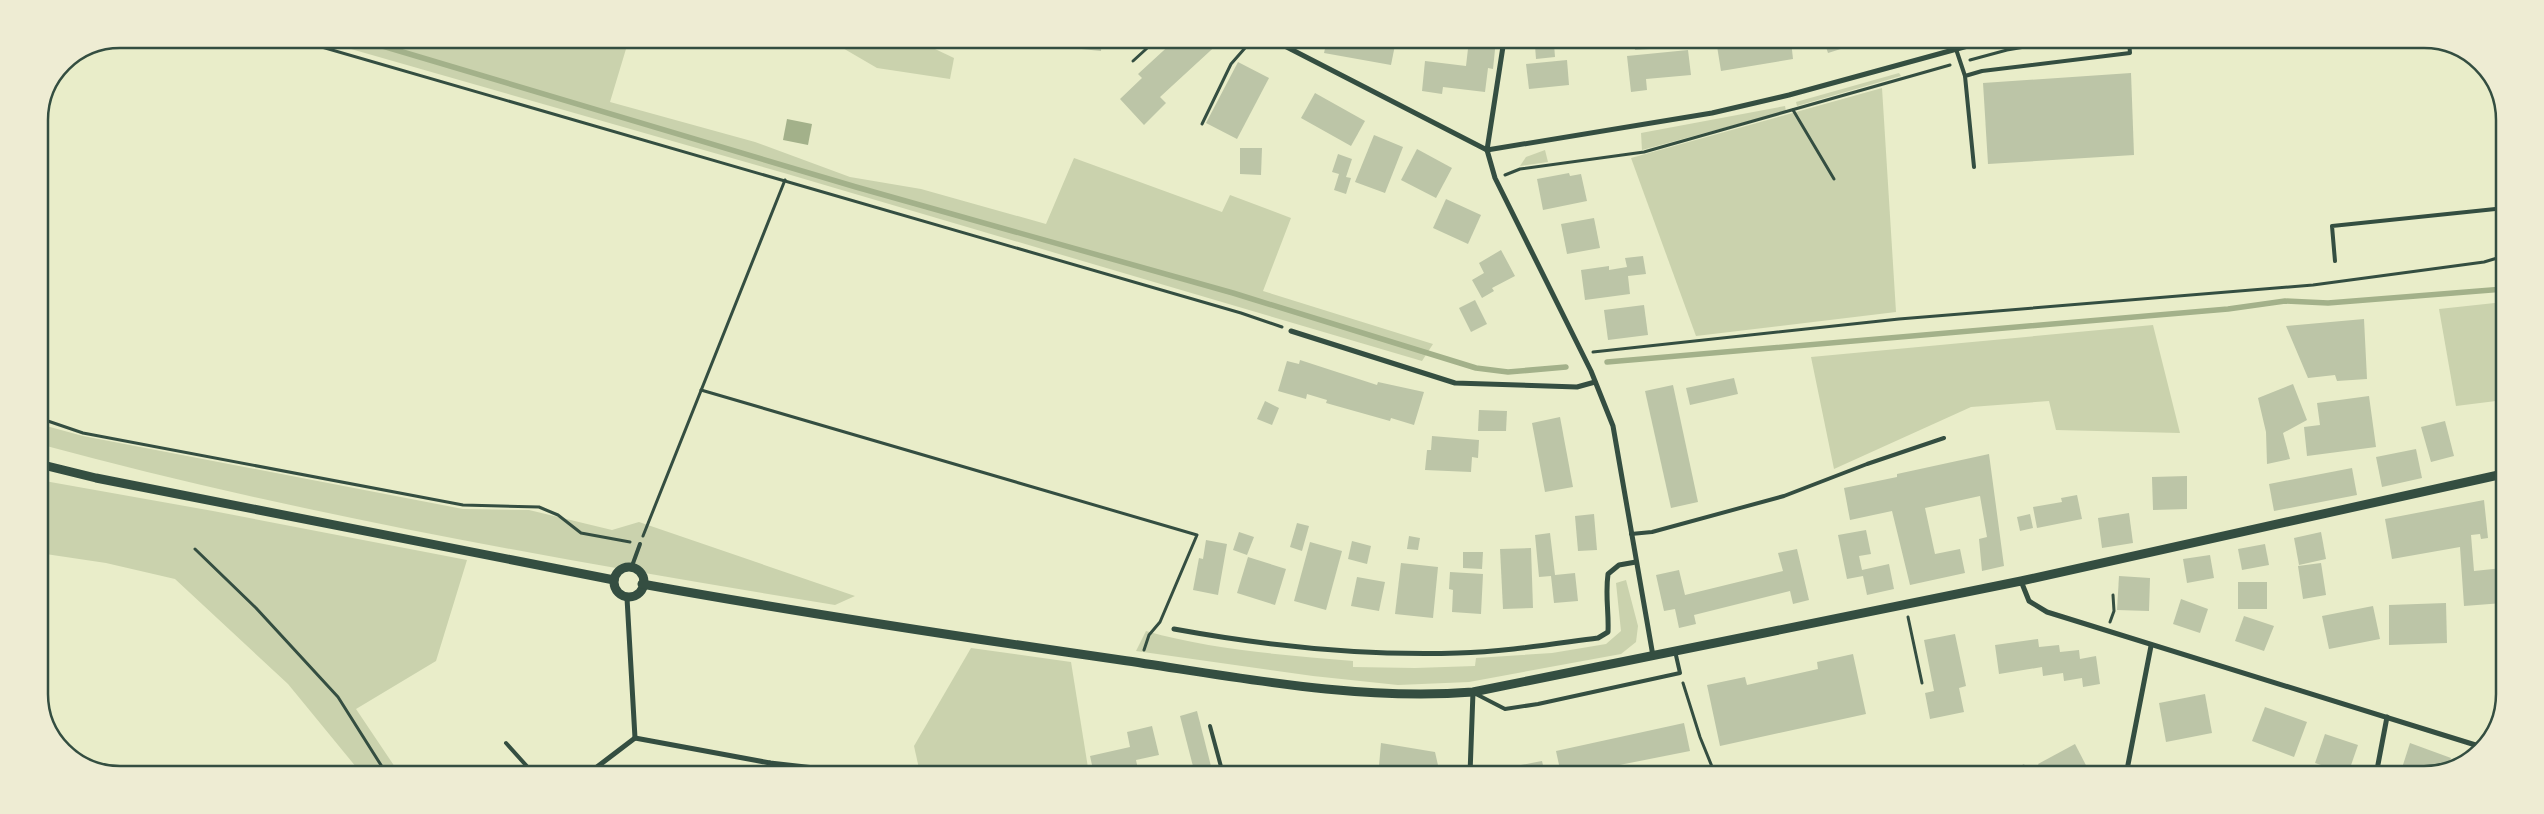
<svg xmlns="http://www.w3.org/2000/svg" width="2544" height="814" viewBox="0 0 2544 814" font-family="'Sofia Sans Condensed',sans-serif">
<rect width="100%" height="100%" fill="#e9edc9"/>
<g fill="#cad2ad">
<polygon points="316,39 629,39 610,102 755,142 850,177 921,189 1046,224 1074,158 1222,212 1230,195 1291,218 1263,291 1433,344 1422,361 784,173"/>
<polygon points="829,40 916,40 954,58 950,79 877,68"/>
<polygon points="1899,73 1901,76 1797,106 1796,102"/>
<polygon points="1882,88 1896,312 1696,336 1631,158"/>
<polygon points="1785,106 1786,111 1642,150 1641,133"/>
<polygon points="1545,150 1548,162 1520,166 1526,157"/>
<polygon points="2504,302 2504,400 2456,406 2439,309"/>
<polygon points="2153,325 2180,433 2056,430 2049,401 1971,407 1834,469 1811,357"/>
<path d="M39,424l44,12 380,73 66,1 83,20 27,-8 216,74 -20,9c-267,-44 -535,-90 -796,-161z"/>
<polygon points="39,480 213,511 467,560 436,661 356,709 399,773 361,773 288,684 175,579 106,563 39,553"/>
<path d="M1626,580l12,46 -2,16 -15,12 -152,28 -71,3 -85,-9 -177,-25 10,-20c67,19 137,24 207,30v6l62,1 60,-2 1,-8 76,-5 54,-9 15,-13 -5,-48z"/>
<polygon points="971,648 1071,662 1089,774 920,773 914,746"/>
</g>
<polygon fill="#a3b18a" points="787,119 812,124 808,145 783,140"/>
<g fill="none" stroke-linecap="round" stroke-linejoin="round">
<g stroke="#a3b18a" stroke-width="5.5">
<polyline points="359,39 856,187 1233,293 1476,368 1508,372 1566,367"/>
<polyline points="1607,362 2228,309 2285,301 2328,303 2504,289"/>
</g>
</g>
<g fill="#bcc5a7">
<polygon points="940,40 968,40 966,47"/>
<polygon points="979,40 999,40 998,45"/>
<polygon points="1053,40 1102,40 1101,51 1052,46"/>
<polygon points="1175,40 1222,40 1160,97 1166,103 1144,125 1120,99 1142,78 1138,74"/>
<polygon points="1327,40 1396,40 1391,65 1324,53"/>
<polygon points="1469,40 1496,40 1493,69 1488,68 1485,92 1443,87 1442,94 1422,91 1425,61 1466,66"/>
<polygon points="1634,41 1664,41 1664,48 1635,50"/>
<polygon points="1751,41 1791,41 1793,59 1721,71 1717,46"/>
<polygon points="1824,41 1866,41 1828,53"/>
<polygon points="1554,44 1555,57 1536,59 1535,46"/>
<polygon points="1688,50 1691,75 1646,79 1647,90 1631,92 1627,56"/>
<polygon points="1567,60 1569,85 1529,89 1526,64"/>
<polygon points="1238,62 1269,78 1237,139 1206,123"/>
<polygon points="2131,73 2134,155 1988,164 1983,83"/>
<polygon points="1315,93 1365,121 1351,146 1301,118"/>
<polygon points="1374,135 1403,147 1385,193 1355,182"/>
<polygon points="1240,148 1262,148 1261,175 1240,174"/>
<polygon points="1417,149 1452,168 1436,198 1401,180"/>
<polygon points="1338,154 1352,159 1346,177 1351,178 1346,194 1334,190 1339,174 1332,172"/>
<polygon points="1569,173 1570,176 1581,174 1587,201 1543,210 1537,179"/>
<polygon points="1446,199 1481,215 1468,244 1433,228"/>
<polygon points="1594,218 1600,248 1567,254 1561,224"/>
<polygon points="1501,250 1515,276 1492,288 1494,291 1482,298 1472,280 1484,273 1479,263"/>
<polygon points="1643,256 1646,274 1628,276 1630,294 1585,300 1581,270 1609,266 1609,270 1627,267 1625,258"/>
<polygon points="1475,300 1487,324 1471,332 1459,308"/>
<polygon points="1644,305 1648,335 1608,340 1604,310"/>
<polygon points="2364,319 2367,379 2337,381 2335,375 2308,378 2286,326"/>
<polygon points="1300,360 1377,385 1378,382 1424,392 1414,425 1391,418 1390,421 1326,403 1327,400 1307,394 1306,399 1278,391 1287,361 1299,364"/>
<polygon points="1734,378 1738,394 1690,405 1686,388"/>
<polygon points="2293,384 2307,420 2283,433 2290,459 2267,464 2266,432 2258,398"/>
<polygon points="1673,385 1698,502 1671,508 1645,391"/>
<polygon points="2369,396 2376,447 2307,456 2304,427 2320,425 2317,403"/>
<polygon points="1265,401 1279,408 1272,425 1257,419"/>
<polygon points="1479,410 1507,411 1506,431 1478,431"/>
<polygon points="1560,417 1573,487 1545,492 1532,423"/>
<polygon points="2445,421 2454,456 2431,462 2421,427"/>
<polygon points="1432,436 1479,440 1478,458 1472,457 1471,472 1425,470 1427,450 1431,450"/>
<polygon points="2416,449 2422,478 2382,487 2376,457"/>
<polygon points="1989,454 2004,566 1982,571 1979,539 1987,537 1980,496 1925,508 1935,554 1960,549 1965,573 1919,583 1910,585 1892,511 1850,520 1844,488 1897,477 1897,474"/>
<polygon points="2352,468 2357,495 2274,511 2269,484"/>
<polygon points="2187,476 2187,509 2153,510 2152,477"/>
<polygon points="2077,495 2082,519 2037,528 2033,507 2062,502 2061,498"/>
<polygon points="2484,500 2488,538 2481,539 2480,534 2471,535 2474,571 2503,568 2503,603 2464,606 2460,547 2392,559 2385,519"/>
<polygon points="2129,513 2133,543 2102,548 2098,518"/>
<polygon points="1594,514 1597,550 1578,551 1575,516"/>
<polygon points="2030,514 2033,528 2020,531 2017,517"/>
<polygon points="1297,523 1309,526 1302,551 1290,547"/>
<polygon points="1866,530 1871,554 1859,556 1862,570 1889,564 1894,589 1867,595 1863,576 1847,579 1838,535"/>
<polygon points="1239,532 1254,537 1247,555 1233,550"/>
<polygon points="2321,532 2326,559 2299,565 2294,538"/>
<polygon points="1550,533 1555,575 1575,573 1578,601 1554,603 1551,576 1539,577 1535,535"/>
<polygon points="1409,536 1420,538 1418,550 1407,549"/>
<polygon points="1206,540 1227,544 1218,595 1193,590 1199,558 1203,559"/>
<polygon points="1352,541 1371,546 1367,564 1348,559"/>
<polygon points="1310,542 1342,551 1326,610 1294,601"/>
<polygon points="2265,544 2269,565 2242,570 2238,549"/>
<polygon points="1531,548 1533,608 1503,609 1500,549"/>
<polygon points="1797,549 1809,600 1793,604 1790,591 1694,615 1696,624 1679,628 1675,609 1664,611 1656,575 1679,570 1685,595 1783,571 1778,553"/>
<polygon points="1463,552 1483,552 1482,569 1463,568"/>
<polygon points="2210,555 2214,578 2187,583 2183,559"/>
<polygon points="1248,557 1286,569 1275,605 1237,593"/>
<polygon points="1401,563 1438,567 1433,618 1395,614"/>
<polygon points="2321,563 2326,595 2303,599 2298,566"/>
<polygon points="1450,572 1483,574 1481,614 1452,612 1453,590 1449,589"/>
<polygon points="2119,576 2150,578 2149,611 2117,610"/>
<polygon points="1357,577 1385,582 1379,611 1351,606"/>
<rect x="2238" y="582" width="29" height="27"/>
<polygon points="2181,599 2208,609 2200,633 2173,624"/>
<polygon points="2446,603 2447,643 2389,645 2389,605"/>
<polygon points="2373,606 2380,639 2329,649 2322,616"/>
<polygon points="2244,616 2274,626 2264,651 2235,641"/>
<polygon points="1955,634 1966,686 1959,688 1964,712 1930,719 1925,693 1934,691 1924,640"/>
<polygon points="2038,639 2039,647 2059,645 2060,652 2079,650 2080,659 2096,656 2100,684 2083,687 2082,678 2064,681 2063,673 2043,676 2042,667 1999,674 1995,645"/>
<polygon points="1853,654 1866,714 1720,746 1707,685 1745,677 1747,685 1818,669 1817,662"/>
<polygon points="2205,694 2212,733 2166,742 2159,703"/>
<polygon points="2265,707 2307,722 2294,757 2252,741"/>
<polygon points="1197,711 1213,774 1195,774 1180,716"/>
<polygon points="1684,723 1690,751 1574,774 1561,774 1556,751"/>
<polygon points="1152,726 1159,755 1136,760 1139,774 1094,774 1090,756 1130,747 1127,732"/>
<polygon points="2325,734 2358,745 2348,774 2315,763"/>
<polygon points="1381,743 1435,752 1440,774 1348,774 1379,766"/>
<polygon points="2410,743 2451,758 2448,767 2425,775 2402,768"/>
<polygon points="2075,744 2090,773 2044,775 2038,764"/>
<polygon points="1542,761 1545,774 1512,774 1510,767"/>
<polygon points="2024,764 2030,775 2003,775"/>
</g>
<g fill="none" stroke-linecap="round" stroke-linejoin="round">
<g stroke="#344e41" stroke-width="3">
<polyline points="294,39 1241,313 1282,327"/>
<polyline points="1970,60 2007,50 2061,41"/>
<polyline points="1133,61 1156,40"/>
<polyline points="1793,110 1834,179"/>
<polyline points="1202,124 1231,64 1252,40"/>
<polyline points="1505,175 1520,169 1644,152 1950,65"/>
<polyline points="1593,352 1899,319 2313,285 2484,262 2504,256"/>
<polyline points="701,390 1197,535 1160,622 1149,635 1144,650"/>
<polyline points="39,418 83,433 463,505 539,507 558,515 581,533 630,542"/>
<polyline points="643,536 785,180"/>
<polyline points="195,549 256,608 338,697 386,773"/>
<polyline points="1908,617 1922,683"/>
<polyline points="2110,622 2114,611 2113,595"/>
<polyline points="1683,683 1700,737 1715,774"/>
</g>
<g stroke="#344e41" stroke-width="4">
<polyline points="1956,49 1965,76"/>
<polyline points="1292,50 1298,40"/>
<polyline points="1974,167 1965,76 1982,71 2130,53 2129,41"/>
<polyline points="2335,261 2332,226 2505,208"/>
<polyline points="1631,534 1652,532 1784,496 1867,464 1944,438"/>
<polyline points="632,566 640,544"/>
<polyline points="1474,693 1505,709 1538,704 1680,673 1675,651"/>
<polyline points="1210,726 1223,774"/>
<polyline points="506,743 533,773"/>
</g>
<g stroke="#344e41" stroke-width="5">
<polyline points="1273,40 1487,150"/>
<polyline points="1504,40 1487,150 1495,178 1591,371 1613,426 1653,656"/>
<polyline points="1487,150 1712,113 1789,95 1986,41"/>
<polyline points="1291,331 1455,383 1577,387 1595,382"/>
<polyline points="2021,581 2029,601 2047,612 2482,747"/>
<polyline points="627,598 635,738"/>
<path d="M1174,629c93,17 189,27 284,24 46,-1 94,-9 140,-15l10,-6c1,-21 -3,-36 0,-58l11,-9 17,-3"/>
<polyline points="635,738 770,763 859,773"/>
<polyline points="589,773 635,738"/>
<polyline points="769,773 770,763"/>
<polyline points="1470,774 1473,692"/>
<polyline points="2126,775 2151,646"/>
<polyline points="2376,775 2387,717"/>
</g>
<g stroke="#344e41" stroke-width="9">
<polyline points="39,464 96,478 614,580"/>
<circle cx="629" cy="582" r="15"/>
<path d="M642,584c160,29 319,53 479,76 116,17 235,41 352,32l548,-111 482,-107"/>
</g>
</g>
<path d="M0 0H2544V814H0ZM120 48H2424A72 72 0 0 1 2496 120V694A72 72 0 0 1 2424 766H120A72 72 0 0 1 48 694V120A72 72 0 0 1 120 48Z" fill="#eeecd3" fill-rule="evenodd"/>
<path fill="none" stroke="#344e41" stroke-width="2.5" d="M120 48H2424A72 72 0 0 1 2496 120V694A72 72 0 0 1 2424 766H120A72 72 0 0 1 48 694V120A72 72 0 0 1 120 48Z"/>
</svg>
